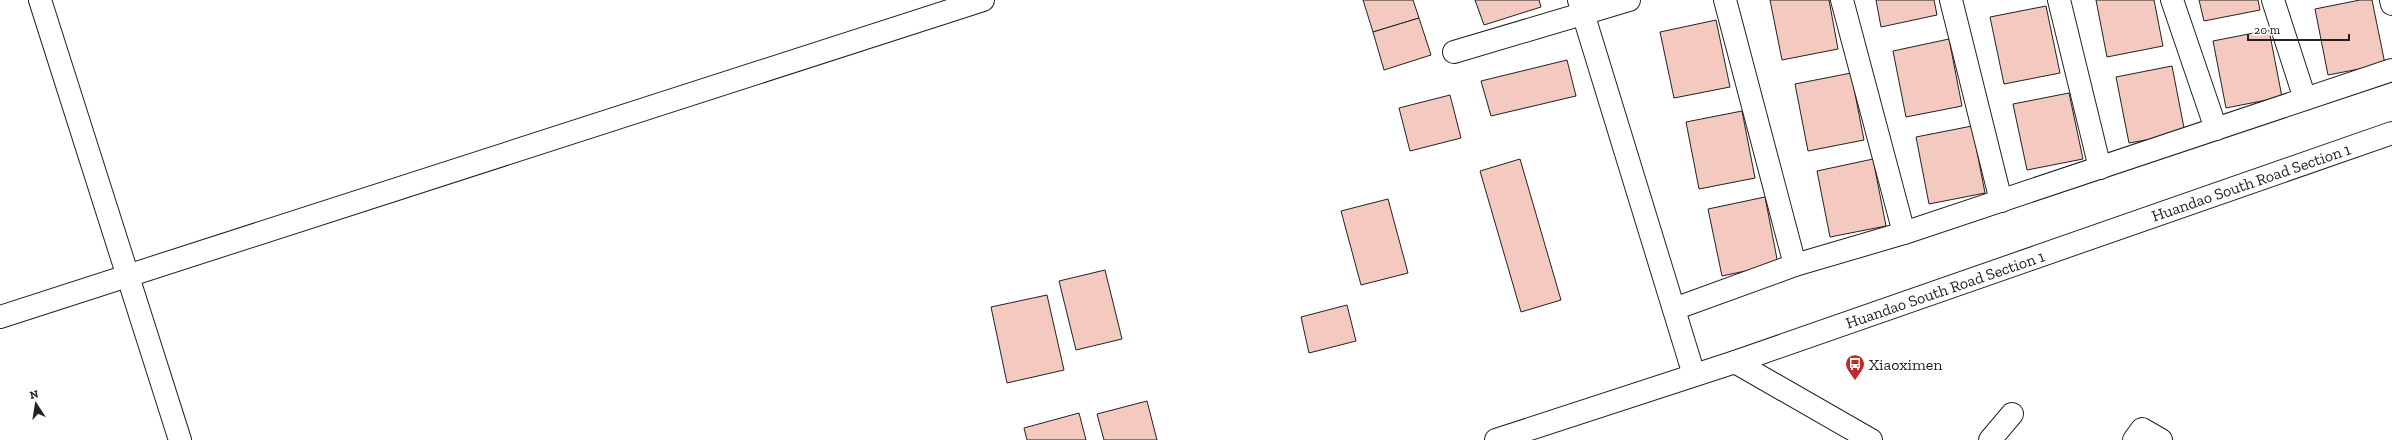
<svg xmlns="http://www.w3.org/2000/svg" width="2392" height="440" viewBox="0 0 2392 440" font-family="'Zilla Slab',serif">
<rect width="100%" height="100%" fill="#fff"/>
<g fill="#f3c9c0" stroke="#222">
<polygon points="1363,0 1413,0 1419,18 1373,32"/>
<polygon points="1475,0 1539,0 1541,7 1484,25"/>
<polygon points="1770,0 1829,0 1838,49 1782,60"/>
<polygon points="1876,0 1934,0 1937,15 1881,27"/>
<polygon points="2096,0 2154,0 2163,46 2107,57"/>
<polygon points="2199,0 2258,0 2260,10 2204,21"/>
<polygon points="2360,0 2372,0 2385,64 2328,75 2315,9"/>
<polygon points="2046,6 2060,73 2004,84 1990,17"/>
<polygon points="1419,18 1431,55 1384,70 1373,32"/>
<polygon points="1716,20 1730,87 1674,98 1660,32"/>
<polygon points="2269,30 2282,97 2226,108 2213,41"/>
<polygon points="1949,39 1962,106 1906,117 1893,51"/>
<polygon points="1567,60 1576,96 1491,116 1481,81"/>
<polygon points="2172,66 2185,133 2129,143 2116,77"/>
<polygon points="1851,73 1864,140 1808,151 1795,84"/>
<polygon points="2069,93 2083,159 2027,170 2013,104"/>
<polygon points="1450,95 1461,138 1410,151 1399,108"/>
<polygon points="1742,111 1755,178 1699,189 1686,122"/>
<polygon points="1972,126 1985,193 1929,204 1916,137"/>
<polygon points="1520,159 1561,300 1521,312 1480,171"/>
<polygon points="1873,159 1886,226 1830,237 1817,171"/>
<polygon points="1765,197 1778,264 1722,276 1708,209"/>
<polygon points="1388,199 1408,273 1361,285 1341,211"/>
<polygon points="1105,270 1122,339 1076,350 1059,281"/>
<polygon points="1047,295 1064,370 1007,383 991,307"/>
<polygon points="1347,305 1356,341 1309,353 1301,317"/>
<polygon points="1147,401 1157,440 1104,440 1097,414"/>
<polygon points="1079,413 1086,440 1027,440 1024,428"/>
</g>
<g fill="none" stroke-linecap="round" stroke-linejoin="round">
<defs>
<g id="minor">
<polyline points="40,0 180,440"/>
<polyline points="1579,0 1694,375"/>
<polyline points="1725,0 1795,265"/>
<polyline points="1842,0 1904,233"/>
<polyline points="1951,0 2001,201"/>
<polyline points="2059,0 2100,168"/>
<polyline points="2172,0 2216,129"/>
<polyline points="2273,0 2305,99"/>
<polyline points="2391,0 2392,4"/>
<polyline points="1454,52 1629,0"/>
<polyline points="1674,309 1795,265 1904,233 2392,70"/>
<polyline points="0,317 983,0"/>
<polyline points="1735,362 1871,440"/>
<polyline points="1990,440 2012,414"/>
<polyline points="2134,440 2142,429 2161,440"/>
</g>
<polyline id="major" points="1496,440 1735,362 2392,133"/>
</defs>
<use href="#minor" stroke="#222" stroke-width="24"/>
<use href="#major" stroke="#222" stroke-width="24"/>
<use href="#minor" stroke="#fff" stroke-width="22"/>
<use href="#major" stroke="#fff" stroke-width="22"/>
</g>
<defs>
<symbol id="bus-pin" viewBox="-11 -11 22 30"><path d="M0 17L-7.5 6A9.5 9.5 0 1 1 7.5 6Z" fill="#c62828" stroke="#fff"/><path d="M-5-6H5V4H4V6H2V4H-2V6H-4V4H-5ZM-3.5-4V0h7V-4ZM-3.5 1.2v1.5H-2V1.2ZM2 1.2v1.5H3.5V1.2Z" fill="#fff"/></symbol>
</defs>
<g fill-rule="evenodd">
<use href="#bus-pin" x="1844" y="353" width="22" height="30"/>
</g>
<g text-anchor="middle" stroke-width="3" stroke-linejoin="round" paint-order="stroke">
<g font-size="16" fill="#222" stroke="#fff">
<text transform="translate(2251 182) rotate(-19)" y="6">Huandao South Road Section 1</text>
<text transform="translate(1945 289) rotate(-19)" y="6">Huandao South Road Section 1</text>
</g>
<g font-size="16" fill="#222" stroke="#fff" text-anchor="start">
<text x="1869" y="370">Xiaoximen</text>
</g>
</g>
<g transform="translate(36 404) rotate(348)" stroke="#ffffff" stroke-width="3" paint-order="stroke">
<path d="M0-3L7 15L0 10L-7 15Z" fill="#222222"/>
<text y="-6" font-size="11" font-weight="bold" text-anchor="middle" fill="#222222">N</text>
</g>
<path d="M2248 34v6h101v-6" fill="none" stroke="#222222" stroke-width="2"/>
<text x="2254" y="34" font-size="12" fill="#222222" stroke="#ffffff" stroke-width="3" paint-order="stroke">20 m</text>
</svg>
